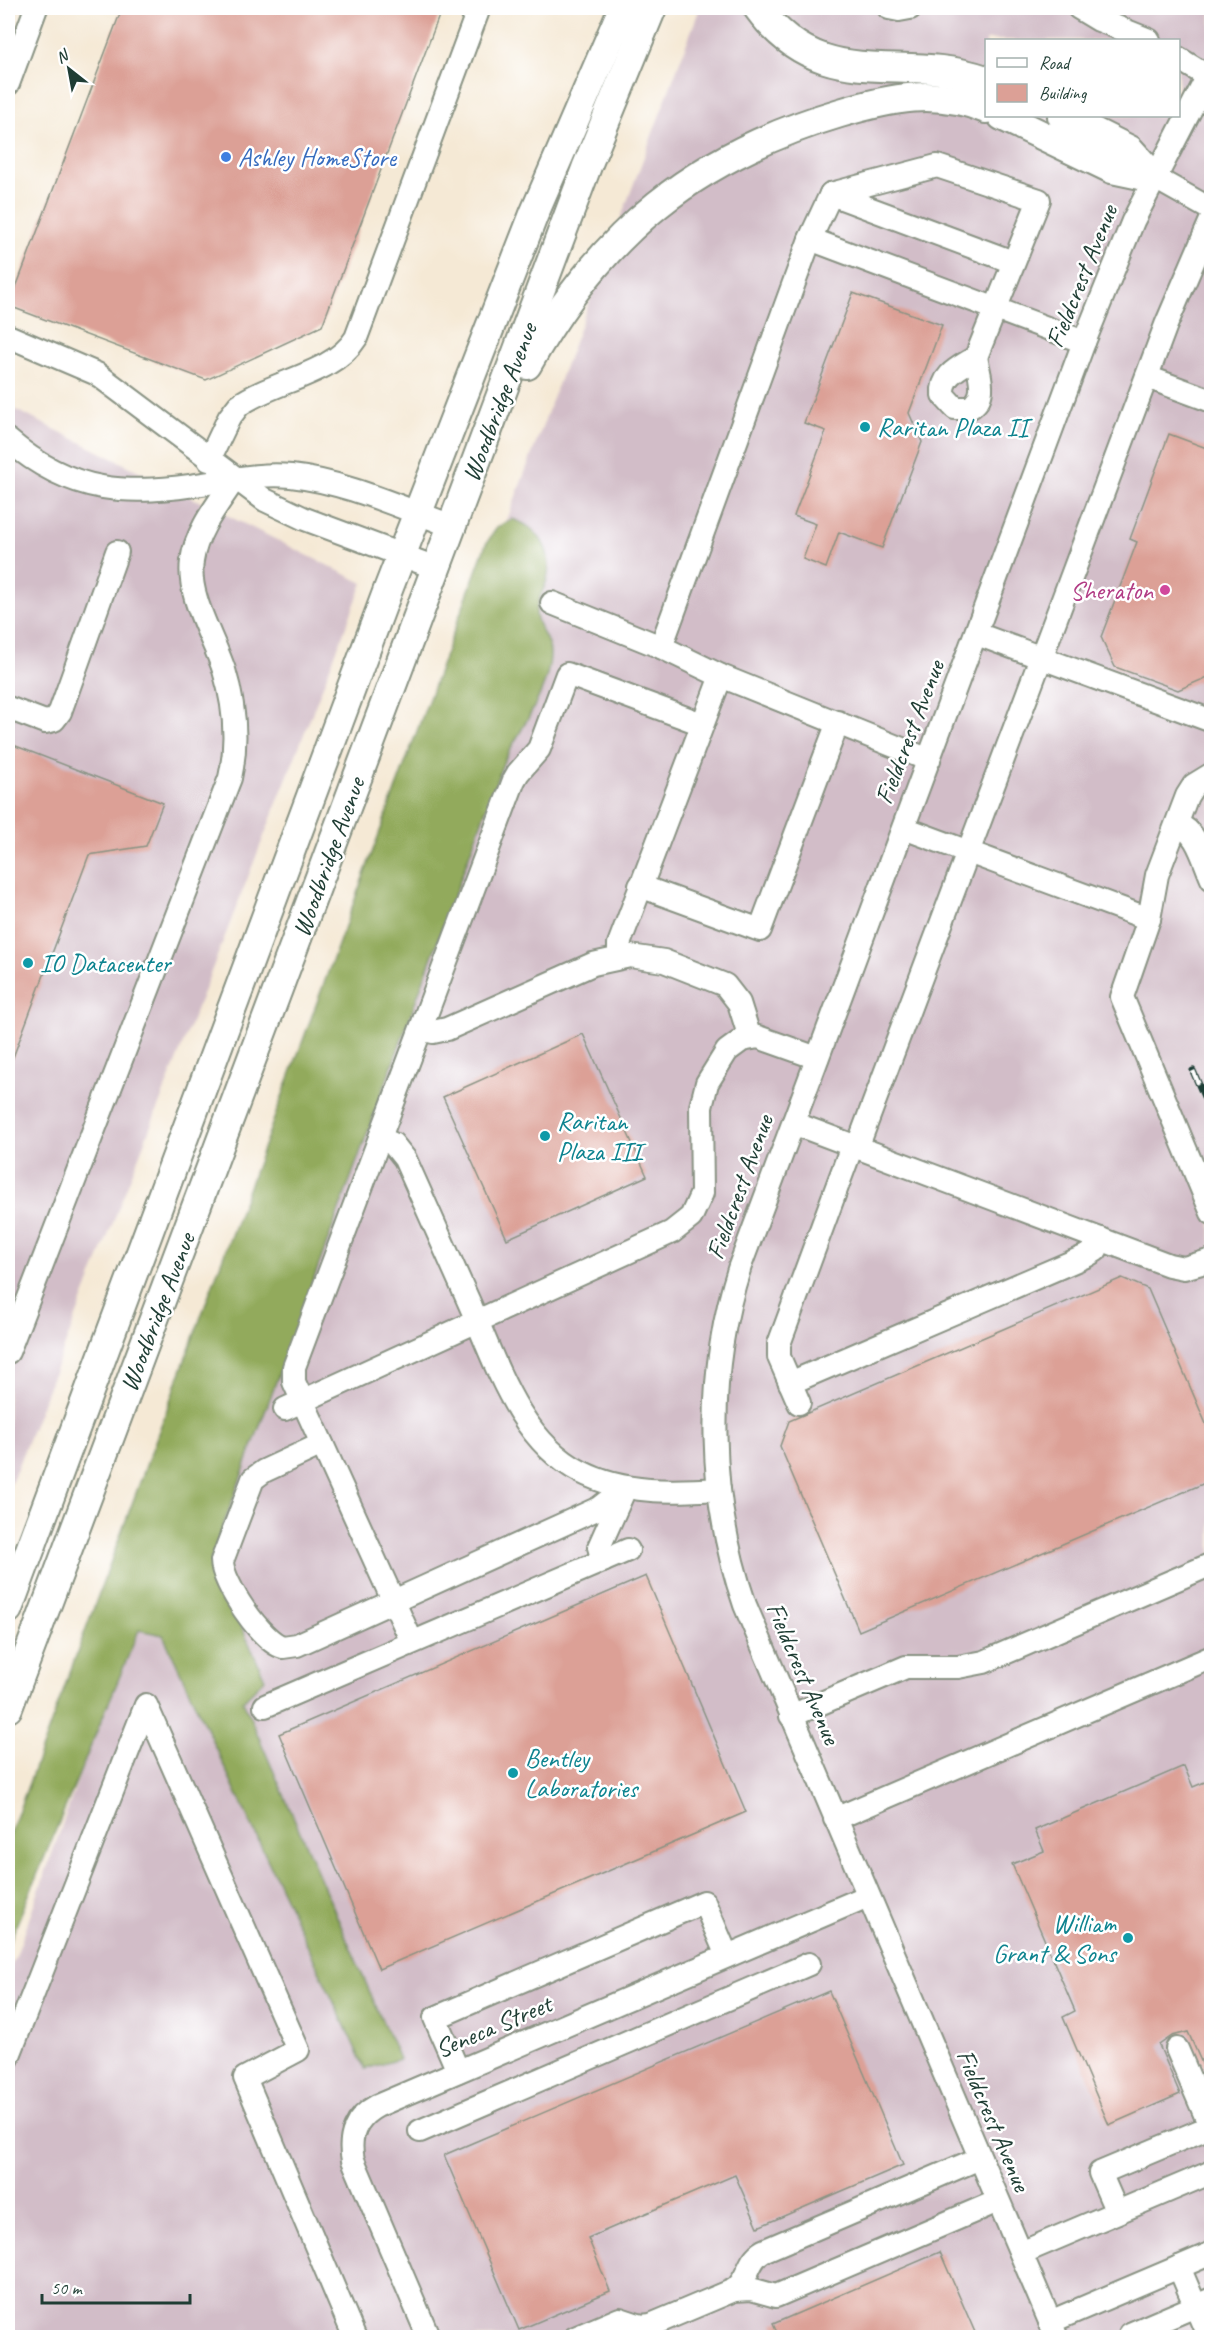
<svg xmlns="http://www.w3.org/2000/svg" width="1219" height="2345" viewBox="0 0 1219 2345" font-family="Caveat,sans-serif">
<rect width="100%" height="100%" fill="#fff"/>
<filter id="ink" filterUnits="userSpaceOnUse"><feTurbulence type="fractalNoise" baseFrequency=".0167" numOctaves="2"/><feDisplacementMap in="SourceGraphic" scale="12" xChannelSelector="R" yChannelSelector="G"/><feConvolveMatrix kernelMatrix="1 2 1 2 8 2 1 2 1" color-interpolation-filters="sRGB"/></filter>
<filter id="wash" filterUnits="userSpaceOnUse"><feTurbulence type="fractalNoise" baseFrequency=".008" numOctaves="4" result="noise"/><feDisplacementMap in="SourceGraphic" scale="24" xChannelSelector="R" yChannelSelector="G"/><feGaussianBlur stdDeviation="1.35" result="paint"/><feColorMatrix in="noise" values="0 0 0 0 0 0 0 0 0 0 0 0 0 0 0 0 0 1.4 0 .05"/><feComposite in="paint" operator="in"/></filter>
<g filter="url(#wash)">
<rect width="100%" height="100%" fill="#f5e9d5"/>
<g fill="#d2bdc8" fill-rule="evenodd">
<path d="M700,8h511v2329l-1203,1v-367l8,-15 109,-310 -37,-14zM986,40h192v76h-192z"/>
<polygon points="8,406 363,583 8,1491"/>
</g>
<path fill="#92aa5b" stroke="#587448" stroke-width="1.5" d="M512,519c27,8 42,33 35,60 -3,12 -11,22 -11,35 0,13 14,25 14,39 1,35 -32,80 -47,110l-292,796 54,120 -22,22 156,358 -34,10 -202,-434 -24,-5 -131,315v-105l478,-1296 11,-17z"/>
<g id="blocks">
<g fill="#dca096">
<polygon points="122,8 442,8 322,326 206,380 9,306"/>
<polygon points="853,293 942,325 909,413 922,442 882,548 839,532 826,568 803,559 816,524 794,516 826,431 804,423"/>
<polygon points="1169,434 1212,450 1212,669 1208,677 1178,690 1115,667 1101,637 1137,542 1130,539"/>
<polygon points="8,743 163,803 146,846 89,855 9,1068"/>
<polygon points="583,1034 647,1176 507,1239 443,1097"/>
<polygon points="1122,1278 1148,1289 1212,1438 1212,1480 859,1631 780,1446 789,1421"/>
<polygon points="646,1576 746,1812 379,1969 279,1734"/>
<polygon points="1184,1766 1193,1787 1212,1779 1212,2086 1188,2032 1172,2036 1159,2045 1180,2094 1109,2125 1063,2017 1075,2011 1012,1864 1044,1851 1035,1830"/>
<polygon points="829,1991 903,2165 758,2227 735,2175 588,2238 610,2291 519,2330 444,2155"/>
<polygon points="940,2252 977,2337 779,2337 773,2324"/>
</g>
</g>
</g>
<g filter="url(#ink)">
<use href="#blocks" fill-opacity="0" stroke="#8a9384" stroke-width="1.5"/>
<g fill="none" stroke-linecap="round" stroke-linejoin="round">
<defs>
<g id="minor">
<polyline points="889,8 899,10 910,8"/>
<polyline points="1079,8 1099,20 1149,40"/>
<polyline points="1178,58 1207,76"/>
<polyline points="8,84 36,8"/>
<polyline points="1155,178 1212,210"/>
<polyline points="831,194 937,166 1039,200 976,357"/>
<polyline points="831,194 1013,262"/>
<polyline points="810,239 1084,342"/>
<polyline points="8,336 97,374 265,500 305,519 436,568"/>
<path d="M976,357c3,18 13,40 -7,51h-14l-12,-13c-2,-21 18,-28 33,-38z"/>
<polyline points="1147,377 1212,401"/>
<path d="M8,440c64,55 120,56 201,43 26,-4 55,-10 82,-7 55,6 108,31 161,50"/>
<path d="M209,460l20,-42 10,-13c34,-24 95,-31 117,-67l123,-330"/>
<polyline points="552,603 661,647 721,676 929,760"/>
<polyline points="977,634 1212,721"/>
<polyline points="661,647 810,239 831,194"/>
<polyline points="8,708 45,722 54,720 60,712 117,552"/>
<polyline points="1212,774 1194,785 1187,796 1157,875 1149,919 1122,997 1212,1213"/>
<path d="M1177,824c21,8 26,35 35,55"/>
<polyline points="904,828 1149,919"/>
<polyline points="640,886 760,930 838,722"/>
<polyline points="619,957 619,944 721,676"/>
<polyline points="421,1029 433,1032 447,1029 593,964 630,956 664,961 725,985 739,1003 750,1038"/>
<polyline points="793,1123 1169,1265 1184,1268 1212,1260"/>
<path d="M380,1138l13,6 12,15c21,47 42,94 63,141 27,60 50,140 113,172 43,22 92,20 138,17"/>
<polyline points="857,1148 1166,325 1212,218"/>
<path d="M8,1352l222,-574c8,-36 5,-72 -6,-108 -11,-34 -37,-73 -32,-109 4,-30 26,-57 42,-81"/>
<polyline points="790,1383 1086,1256 1096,1250 1101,1239"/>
<polyline points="799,1403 779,1357 779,1344 852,1146"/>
<polyline points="285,1409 672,1232 691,1217 702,1193 701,1107 707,1083 727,1051 742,1040 758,1037 817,1058"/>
<path d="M322,1444l-58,27 -11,8 -31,82c0,22 40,81 61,86l14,-2 302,-137 27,-21"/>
<polyline points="603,1561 599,1547 624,1491"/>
<polyline points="412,1642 294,1382 294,1367 514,780 518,773 539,749 567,674 702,724"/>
<polyline points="265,1706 628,1550"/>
<polyline points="791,1716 906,1667 958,1667 984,1662 1212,1564"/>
<polyline points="835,1819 1212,1657"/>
<polyline points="1177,2049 1210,2126"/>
<polyline points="8,2058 146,1705 298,2050 245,2078 355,2338"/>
<polyline points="458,2071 435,2018 704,1902 727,1956"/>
<polyline points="420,2131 809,1964"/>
<polyline points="1117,2212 1100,2173 1212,2126"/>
<polyline points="1021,2253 1212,2172"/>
<polyline points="1179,2267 1209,2338"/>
<polyline points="734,2290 751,2289 776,2296 998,2201"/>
<polyline points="1050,2322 1212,2253"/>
<polyline points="1130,2334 1212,2299"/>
<path d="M429,2338l-76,-178c-5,-23 3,-43 24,-54l491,-210"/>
<path d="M575,2338l45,-19 21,7 10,-1 83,-35c15,-10 13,-30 29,-39l217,-93"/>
<path d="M1057,2338l-312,-733c-37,-107 -40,-231 -5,-339l344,-924 49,-121 79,-153"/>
</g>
<g id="major">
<path d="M758,8c65,89 143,42 228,72"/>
<polyline points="1002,116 1112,169 1155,178"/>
<polyline points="1062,116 1130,150 1155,178"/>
<path d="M527,365c74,-133 168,-209 313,-252 50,-15 97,-25 146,-4"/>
<polyline points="8,1609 389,587 534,214 623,8"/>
<polyline points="8,1708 587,166 652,8"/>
</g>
</defs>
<use href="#minor" stroke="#8a9384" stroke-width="26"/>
<use href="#major" stroke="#8a9384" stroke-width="32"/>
<use href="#minor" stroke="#fff" stroke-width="22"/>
<use href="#major" stroke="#fff" stroke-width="28"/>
<defs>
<polyline id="rail" points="1193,1071 1212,1115"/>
</defs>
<use href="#rail" stroke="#1f3d34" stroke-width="7"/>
<use href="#rail" stroke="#fff" stroke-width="4.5" stroke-dasharray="14" stroke-linecap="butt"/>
</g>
</g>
<circle fill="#3f7fe0" stroke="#fff" stroke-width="2" cx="226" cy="157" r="6"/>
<g fill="#0f9aa8" stroke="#fff" stroke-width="2">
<circle cx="865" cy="427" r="6"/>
<circle cx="28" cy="963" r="6"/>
<circle cx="545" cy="1136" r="6"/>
<circle cx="513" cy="1773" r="6"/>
<circle cx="1128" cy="1938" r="6"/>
</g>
<circle fill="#d1479c" stroke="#fff" stroke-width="2" cx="1165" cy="590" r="6"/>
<g text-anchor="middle" stroke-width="5" stroke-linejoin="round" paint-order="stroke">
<g font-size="26" fill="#366cbe" stroke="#fff" text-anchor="start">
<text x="238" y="166">Ashley HomeStore</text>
</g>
<g font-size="26" fill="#1f3d34" stroke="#fff">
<text transform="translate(1081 276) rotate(-68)" y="9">Fieldcrest Avenue</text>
<text transform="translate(499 402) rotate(-69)" y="9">Woodbridge Avenue</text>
<text transform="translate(909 732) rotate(-69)" y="9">Fieldcrest Avenue</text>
<text transform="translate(328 857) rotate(-70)" y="9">Woodbridge Avenue</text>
<text transform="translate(739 1187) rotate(-70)" y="9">Fieldcrest Avenue</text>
<text transform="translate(157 1312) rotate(-69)" y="9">Woodbridge Avenue</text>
<text transform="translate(804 1673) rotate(67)" y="9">Fieldcrest Avenue</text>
<text transform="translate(493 2026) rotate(-23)" y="9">Seneca Street</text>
<text transform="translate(994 2120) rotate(67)" y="9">Fieldcrest Avenue</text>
</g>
<g font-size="26" fill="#0d838f" stroke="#fff" text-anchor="start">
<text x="877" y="436">Raritan Plaza II</text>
<text x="40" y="972">IO Datacenter</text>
<text x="557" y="1130">Raritan<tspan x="557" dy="30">Plaza III</tspan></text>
<text x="525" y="1767">Bentley<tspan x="525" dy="30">Laboratories</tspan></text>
<text x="1116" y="1932" text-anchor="end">William<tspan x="1116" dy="30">Grant &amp; Sons</tspan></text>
</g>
<g font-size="26" fill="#b23c85" stroke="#fff" text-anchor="end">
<text x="1153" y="599">Sheraton</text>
</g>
</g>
<rect width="1219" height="2345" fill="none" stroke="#fff" stroke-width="30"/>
<rect x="985" y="39" width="195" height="78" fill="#ffffff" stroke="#a5b1ae" stroke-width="1.5"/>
<rect x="997" y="58" width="30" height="9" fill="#ffffff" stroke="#a5b1ae" stroke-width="1.5"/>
<text x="1039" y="69" font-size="18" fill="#1f3d34">Road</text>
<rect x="997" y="84" width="30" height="18" fill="#dca096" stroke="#a5b1ae" stroke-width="1.5"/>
<text x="1039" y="99" font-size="18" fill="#1f3d34">Building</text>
<g transform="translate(69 69) rotate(329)" stroke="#ffffff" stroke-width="4.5" paint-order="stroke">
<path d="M0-4.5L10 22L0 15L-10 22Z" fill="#1f3d34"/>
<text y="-9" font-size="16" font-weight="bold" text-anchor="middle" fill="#1f3d34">N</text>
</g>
<path d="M42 2294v9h148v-9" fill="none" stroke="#1f3d34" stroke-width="3"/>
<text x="51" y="2294" font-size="18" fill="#1f3d34" stroke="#ffffff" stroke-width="4.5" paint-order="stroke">50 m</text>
</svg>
